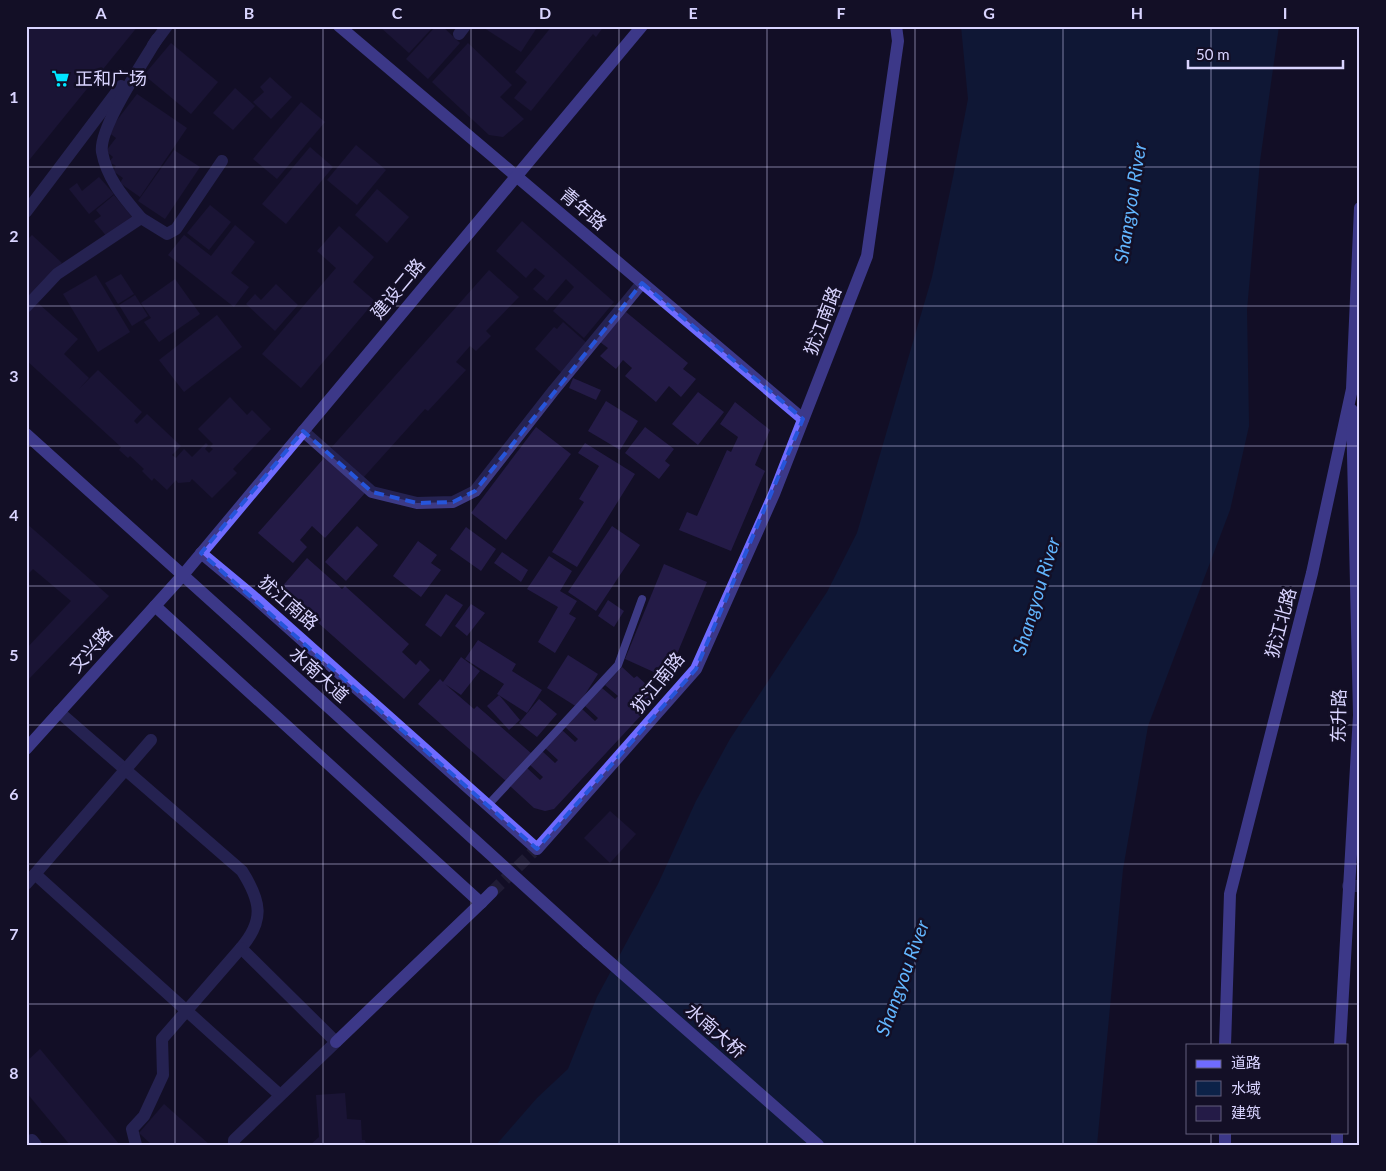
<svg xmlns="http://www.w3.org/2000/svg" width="1386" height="1171" viewBox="0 0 1386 1171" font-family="Lato,'Noto Sans SC',sans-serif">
<rect width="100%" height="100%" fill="#130f26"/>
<polygon fill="#0c2248" points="961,26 1279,26 1260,161 1247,310 1249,426 1230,510 1148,726 1123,869 1097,1145 496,1145 537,1098 568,1069 597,997 658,884 696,801 730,739 827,592 857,533 932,277 953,177 968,99"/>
<g fill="#241b47">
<polygon points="26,26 138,26 26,164"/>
<polygon points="379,26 434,26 409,53"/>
<polygon points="436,26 442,26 460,43 428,79 406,59"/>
<polygon points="481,26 538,26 521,52"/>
<polygon points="552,26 604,26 596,37 593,34 531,111 514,98 527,82 515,72"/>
<polygon points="171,43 218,82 191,114 144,75"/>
<polygon points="468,43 512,85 500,97 524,119 503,137 489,135 432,82"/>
<polygon points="270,77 292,97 271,119 253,102 264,92 260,87"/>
<polygon points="235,88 255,106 233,130 213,113"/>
<polygon points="137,94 187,128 140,197 120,183 123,178 113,171 116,166 109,162 113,157 106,151 116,138 108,132"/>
<polygon points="301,102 325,122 277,179 253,159"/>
<polygon points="356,145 386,170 357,205 327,180"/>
<polygon points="310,147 333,167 286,224 262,204"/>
<polygon points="174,150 200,167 165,219 138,201"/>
<polygon points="99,177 114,194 89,214 69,189 77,183 82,191"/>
<polygon points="377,189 409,217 387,243 355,215"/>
<polygon points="114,195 133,218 108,238 94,221 101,216 96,210"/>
<polygon points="210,205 231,222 209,250 187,233"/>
<polygon points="522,221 614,302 584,338 553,311 574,287 566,279 547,301 533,289 545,276 535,268 526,278 496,251"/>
<polygon points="235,225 255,242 231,273 249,287 234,307 168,255 184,235 211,256"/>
<polygon points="339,226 374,257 353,282 375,301 301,388 262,354 336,268 317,251"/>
<polygon points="32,235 62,263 26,301 26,241"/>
<polygon points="489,270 519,297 486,331 491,336 476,351 470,346 456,362 466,370 428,411 425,409 363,478 331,448"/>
<polygon points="121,274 134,294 118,304 105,283"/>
<polygon points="96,275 130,332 98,352 63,294"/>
<polygon points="175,279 200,314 159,342 144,322 151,318 141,303"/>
<polygon points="276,284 298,305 275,331 246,304 255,294 261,300"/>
<polygon points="135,295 148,316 132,326 119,305"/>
<polygon points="38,303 78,339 64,354 89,378 79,389 98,370 142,412 134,421 137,424 147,414 181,446 172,455 176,458 184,449 192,457 206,443 208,445 205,449 209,453 213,449 210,447 213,444 198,429 230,397 247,415 252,410 271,429 233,469 237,473 212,498 192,479 190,482 178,483 176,480 167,490 154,478 152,481 142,471 144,469 130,456 128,458 119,450 121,447 26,360 26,315"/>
<polygon points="626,312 688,363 683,369 696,379 681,397 669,386 656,402 625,376 632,368 623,360 616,369 600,356 608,348 600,342"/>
<polygon points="217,315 242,347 184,392 159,360"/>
<polygon points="563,322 589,345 563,374 535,349 554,327 557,329"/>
<polygon points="573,378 601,390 596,400 569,388"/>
<polygon points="698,392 724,412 698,445 672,424"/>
<polygon points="606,401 638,421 620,450 588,431"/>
<polygon points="735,402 770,430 755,465 765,471 731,551 679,530 687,512 697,516 727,450 731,452 738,437 720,424"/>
<polygon points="536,427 571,454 506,540 471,513"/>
<polygon points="645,427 674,449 665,461 670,465 659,479 625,453"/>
<polygon points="585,443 635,474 577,567 552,552 584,502 579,499 599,466 578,453"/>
<polygon points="325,457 365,493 325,538 312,526 300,540 307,547 293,563 258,533"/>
<polygon points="26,523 109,596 26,682 26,649 71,601 33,569 26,576"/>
<polygon points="357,526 378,545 346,581 325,562"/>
<polygon points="612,526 640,545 596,611 568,592"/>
<polygon points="466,527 496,549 481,571 450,549"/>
<polygon points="418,541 437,555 431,563 441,570 421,597 393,576"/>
<polygon points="502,552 528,570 521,582 494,563"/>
<polygon points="549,556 572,571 560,591 577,601 569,614 576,618 555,653 538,642 558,607 527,589"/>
<polygon points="307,558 342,589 345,586 409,644 402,652 416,665 420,660 430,670 404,699 280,589"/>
<polygon points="664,564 707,582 667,678 625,659"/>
<polygon points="446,594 463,605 441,637 425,625"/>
<polygon points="608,600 624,611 614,627 598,616"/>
<polygon points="471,604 485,613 467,636 455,626"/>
<polygon points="478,640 516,664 512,671 542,690 527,713 497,694 504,684 465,659"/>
<polygon points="568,655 598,674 577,707 547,688"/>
<polygon points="461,657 480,671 461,695 445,684 474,709 477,706 532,754 507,782 418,704 440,679 443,682"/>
<polygon points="622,667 634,678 637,676 659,696 554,809 545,811 534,808 510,786 527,768 540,780 543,777 530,765 542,751 555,763 558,760 545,748 562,730 575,742 578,739 565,727 582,709 595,721 598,718 585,706 602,688 615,699 618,696 605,685"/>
<polygon points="499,695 520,720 509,730 487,706"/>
<polygon points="539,699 557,714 537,737 519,723"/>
<polygon points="610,811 636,834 610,863 584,838"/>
<polygon points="40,1049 119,1144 118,1145 70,1145 26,1092 26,1062"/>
<polygon points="345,1093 347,1119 361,1120 362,1140 365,1140 366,1145 310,1145 319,1137 316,1095"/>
<polygon points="164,1104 210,1145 152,1145 139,1133"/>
</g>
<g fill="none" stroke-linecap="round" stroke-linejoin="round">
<polyline stroke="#312d47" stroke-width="12" stroke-dasharray="12 6" stroke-linecap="butt" points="492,892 533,852"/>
<polyline stroke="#3d3a85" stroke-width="8" points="488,805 618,665 642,599"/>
<g stroke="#3d3a85" stroke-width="12">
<polyline points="459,34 465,26"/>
<polyline points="153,45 167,26"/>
<polyline points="26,212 121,86"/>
<polyline points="141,218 167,234 176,229 222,161"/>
<path d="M26,307l31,-33 84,-56c-17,-20 -34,-39 -39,-66 -4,-23 42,-91 55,-113"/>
<polyline points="303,431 372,492 417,503 453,502 475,491 554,390 642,283"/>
<path d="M59,712l183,159c19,30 23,49 -1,77l95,94 -102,98v5"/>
<polyline points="151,740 35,874 280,1095"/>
<polyline points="26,884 35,874"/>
<polyline points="1348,886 1360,886"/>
<polyline points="32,1140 36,1145"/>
<polyline points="136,1145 132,1129 144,1116 163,1075 162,1039 241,948"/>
</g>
<g stroke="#6f6bff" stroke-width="12">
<polyline points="339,26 803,419"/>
<polyline points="26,434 236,623"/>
<polyline points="201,553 255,598 537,849 696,669 774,494 867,256 898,41 896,26"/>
<polyline points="155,606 481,903 492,892"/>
<polyline points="26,749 183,575 642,26"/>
<polyline points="588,943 818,1145"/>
<polyline points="336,1042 481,903"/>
<polyline points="1225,1045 1230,894 1312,573 1352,389 1360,208"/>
<polyline points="1340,1045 1359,715 1352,410"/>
<polyline points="1225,1132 1225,1145"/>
<polyline points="1337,1145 1337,1132"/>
</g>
<polyline stroke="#6f6bff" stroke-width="12" points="236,623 588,943"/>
</g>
<path d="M0 0H1386V1171H0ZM642,283l161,136 -107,250 -159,180 -336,-296 102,-122 69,61 45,11 36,-1 22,-11z" fill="#130f26" fill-opacity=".55" fill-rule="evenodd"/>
<path fill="none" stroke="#2655da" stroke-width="4" stroke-dasharray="10 6" stroke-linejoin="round" d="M642,283l161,136 -107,250 -159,180 -336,-296 102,-122 69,61 45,11 36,-1 22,-11z"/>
<path fill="none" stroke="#d9d4ff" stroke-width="1" stroke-opacity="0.55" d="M175,26v1119M323,26v1119M471,26v1119M619,26v1119M767,26v1119M915,26v1119M1063,26v1119M1211,26v1019M26,167h1334M26,306h1334M26,446h1334M26,586h1334M26,725h1334M26,864h1334M26,1004h1334M1211,1132v13"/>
<defs>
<symbol id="supermarket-bare" viewBox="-9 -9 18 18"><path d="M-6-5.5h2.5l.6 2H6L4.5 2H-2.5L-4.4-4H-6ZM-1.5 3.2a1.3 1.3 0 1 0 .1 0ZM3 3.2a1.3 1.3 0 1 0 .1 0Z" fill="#00e5ff" stroke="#130f26" stroke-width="2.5" paint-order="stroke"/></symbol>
</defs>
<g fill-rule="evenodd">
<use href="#supermarket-bare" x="48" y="66" width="25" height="25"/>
</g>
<g text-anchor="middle" stroke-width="5" stroke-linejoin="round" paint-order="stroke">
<g font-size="18" fill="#d9d4ff" stroke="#130f26" text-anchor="start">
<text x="75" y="85">正和广场</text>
</g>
<g font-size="18" fill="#d9d4ff" stroke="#130f26">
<text transform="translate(583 209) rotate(40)" y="6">青年路</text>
<text transform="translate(398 289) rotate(-50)" y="6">建设二路</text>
<text transform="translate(823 321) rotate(-69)" y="6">犹江南路</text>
<text transform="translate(288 603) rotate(41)" y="6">犹江南路</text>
<text transform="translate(1281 623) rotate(-75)" y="6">犹江北路</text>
<text transform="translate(91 650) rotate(-48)" y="6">文兴路</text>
<text transform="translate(319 675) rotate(42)" y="6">水南大道</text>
<text transform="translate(658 683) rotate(-51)" y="6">犹江南路</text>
<text transform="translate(1339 716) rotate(-89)" y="6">东升路</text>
<text transform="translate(715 1031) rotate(41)" y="6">水南大桥</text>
</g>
<g font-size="19" font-style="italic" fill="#62b6ff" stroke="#130f26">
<text transform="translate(1130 203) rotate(-81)" y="7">Shangyou River</text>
<text transform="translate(1036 596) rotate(-73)" y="7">Shangyou River</text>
<text transform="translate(902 978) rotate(-70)" y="7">Shangyou River</text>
</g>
</g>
<rect width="1386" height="1171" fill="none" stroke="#130f26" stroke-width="55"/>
<rect x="1186" y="1044" width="162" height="90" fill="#130f26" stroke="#625e7d"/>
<rect x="1196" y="1060" width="25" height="8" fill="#6f6bff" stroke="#625e7d"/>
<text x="1231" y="1068" font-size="15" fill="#d9d4ff">道路</text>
<rect x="1196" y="1081" width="25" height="15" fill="#0c2248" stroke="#625e7d"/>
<text x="1231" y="1094" font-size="15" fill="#d9d4ff">水域</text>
<rect x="1196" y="1106" width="25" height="15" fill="#241b47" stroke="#625e7d"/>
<text x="1231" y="1118" font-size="15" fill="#d9d4ff">建筑</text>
<path d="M1188 60v8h155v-8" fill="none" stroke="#d9d4ff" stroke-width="2.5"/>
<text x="1196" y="60" font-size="15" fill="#d9d4ff" stroke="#130f26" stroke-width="4" paint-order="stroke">50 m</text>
<rect x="28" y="28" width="1330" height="1116" fill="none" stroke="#d9d4ff" stroke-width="2"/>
<g font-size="16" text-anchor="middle" font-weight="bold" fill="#d9d4ff">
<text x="101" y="19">A</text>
<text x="249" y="19">B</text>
<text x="397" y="19">C</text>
<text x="545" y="19">D</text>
<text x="693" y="19">E</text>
<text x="841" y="19">F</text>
<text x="989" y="19">G</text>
<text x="1137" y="19">H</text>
<text x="1285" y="19">I</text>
<text x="14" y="103">1</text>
<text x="14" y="242">2</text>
<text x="14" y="382">3</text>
<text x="14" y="521">4</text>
<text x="14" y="661">5</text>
<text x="14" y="800">6</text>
<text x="14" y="940">7</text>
<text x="14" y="1079">8</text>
</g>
</svg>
